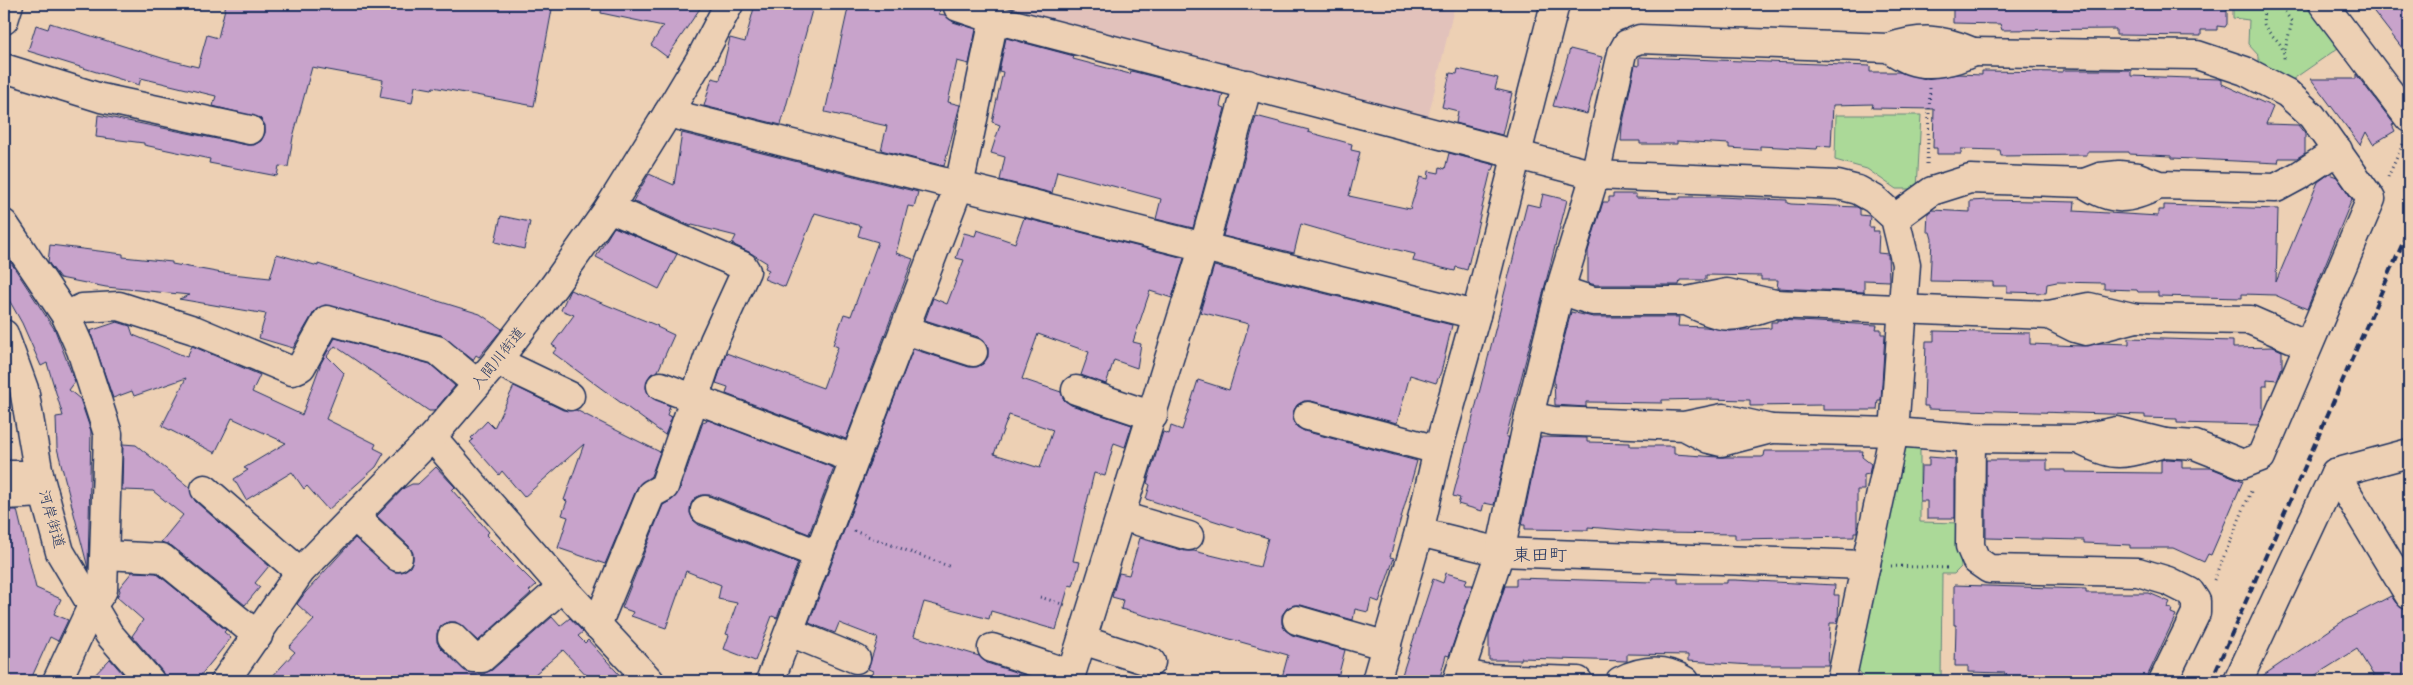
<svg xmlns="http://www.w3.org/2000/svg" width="2413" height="685" viewBox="0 0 2413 685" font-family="Delius,'Klee One',sans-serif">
<rect width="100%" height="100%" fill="#edd0b4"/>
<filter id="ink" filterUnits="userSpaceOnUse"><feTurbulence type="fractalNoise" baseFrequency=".02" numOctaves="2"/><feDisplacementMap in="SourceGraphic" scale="10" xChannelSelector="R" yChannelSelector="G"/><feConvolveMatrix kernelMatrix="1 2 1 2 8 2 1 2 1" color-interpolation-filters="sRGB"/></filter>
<g filter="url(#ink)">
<polygon fill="#e2c2bb" points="978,4 1455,4 1427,122"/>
<g fill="#abd998" stroke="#63847b">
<polygon points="2233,4 2311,4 2341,46 2289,82 2259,66 2259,56 2248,44 2249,20 2233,18"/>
<polygon points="1836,115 1921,115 1917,189 1896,189 1867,169 1835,160"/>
<polygon points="1910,445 1920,445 1920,522 1960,523 1961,567 1954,574 1942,574 1941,681 1867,681 1856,667 1898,454"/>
</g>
<g fill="#c8a3cb" stroke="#1b2f5e" fill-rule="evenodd">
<polygon points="226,4 358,4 378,8 379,4 553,4 534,106 433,87 432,89 415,86 412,103 380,97 383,80 312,67 293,137 288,167 279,166 277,176 209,163 210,159 144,145 144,143 96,137 98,115 247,145 254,145 261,141 265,133 265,125 260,118 213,106 216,96 141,78 139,85 28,51 36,25 48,29 50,23 165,59 198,67 207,35 218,38"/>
<polygon points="602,4 703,4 667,57 651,45 663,26 601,13"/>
<polygon points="755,4 783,4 812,10 781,125 704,106 712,78 720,80 730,38 745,42"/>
<polygon points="849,4 941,4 939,14 945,15 953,22 976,29 969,64 957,61 948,102 960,105 944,166 881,150 887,126 825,112"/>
<polygon points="1953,4 2227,4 2227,24 2225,27 2217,26 2217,30 2201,30 2201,36 2116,35 2116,29 2002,30 2000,24 1953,23"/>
<polygon points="2368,4 2409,4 2409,57"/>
<polygon points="1006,38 1074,56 1073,59 1130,74 1131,71 1223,94 1220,106 1225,108 1193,228 1156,219 1161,199 1057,171 1052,193 1000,180 1005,157 991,153 1000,125 992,122 1003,72 999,71"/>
<polygon points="1570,49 1602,57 1587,114 1553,106"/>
<polygon points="1639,57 1870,66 1870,72 1899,72 1926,79 1958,74 1982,75 1982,71 2063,72 2063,70 2131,70 2131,76 2220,79 2222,80 2222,84 2273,107 2266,124 2298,125 2305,134 2305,153 2297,158 2279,158 2278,163 2172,158 2172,156 2129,154 2129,152 2087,152 2087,155 2001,156 2000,150 1961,149 1961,154 1937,154 1937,148 1933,148 1934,109 1872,108 1873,104 1833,105 1831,147 1818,146 1817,149 1760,146 1760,150 1729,148 1729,144 1677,141 1677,144 1640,144 1640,141 1621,141 1622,127 1635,65 1639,66"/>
<polygon points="1458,69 1498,78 1495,89 1512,93 1502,135 1456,123 1458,111 1442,107 1450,73 1457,74"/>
<polygon points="2356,74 2394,124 2392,125 2395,131 2373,144 2366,132 2360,145 2311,79 2356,79"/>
<polygon points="1256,116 1309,130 1308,132 1352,144 1351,150 1360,152 1349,196 1410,209 1420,177 1428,179 1429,171 1439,173 1440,167 1445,169 1449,153 1495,165 1493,170 1491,170 1467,270 1456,267 1455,271 1413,261 1415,254 1360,241 1301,224 1294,253 1223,236"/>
<polygon points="682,133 918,192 914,207 908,206 896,253 913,259 846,439 726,394 728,387 716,383 726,353 823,388 838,347 833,345 844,314 851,316 878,242 858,236 861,226 815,213 785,287 764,279 769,270 765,268 767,263 749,252 732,244 736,236 692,225 691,226 633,201 649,174 674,185"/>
<polygon points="2329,174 2337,177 2352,199 2307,309 2275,295 2242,294 2242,298 2158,296 2158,292 2138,292 2137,290 2104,289 2104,283 2057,282 2047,284 2046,293 2007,292 2007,286 1993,286 1993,282 1930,281 1932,239 1930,232 1927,232 1928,213 1932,210 1970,212 1970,201 1989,200 2075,202 2074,211 2158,216 2158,210 2164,210 2164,205 2278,209 2276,282 2318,182"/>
<polygon points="1543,194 1567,200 1506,437 1509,437 1494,505 1484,503 1482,511 1458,504 1460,498 1453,496 1527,204 1540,207"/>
<polygon points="1613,194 1636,194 1636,198 1680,199 1680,197 1719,197 1787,200 1787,203 1791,204 1857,207 1860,209 1860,215 1870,216 1869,227 1874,227 1873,231 1879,231 1878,253 1888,254 1889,281 1864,280 1864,292 1777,288 1778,280 1761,280 1761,276 1706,275 1706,280 1680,280 1679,285 1596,285 1588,283 1588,251 1603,202 1609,202 1609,197 1613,197"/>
<polygon points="501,216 530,222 524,249 495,242"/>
<path d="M1024,218l160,40 -12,40 -22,-7 -17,51 8,2 -4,24 -23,-8 -8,24 -25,-9 8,-23 -51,-18 -16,45 39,13 3,8 7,5 61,20 -7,22 -11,-4 -9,33 -11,-3 -21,88 7,1 -7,24 -4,-1 -13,45 -65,-19 -2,8 -65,-17 -10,34 65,20 8,7 56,18h-174l4,-10 -5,-2 10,-31 -39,-15 -4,10 -26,-10 104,-274 56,18h8l6,-3 5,-7v-9l-4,-7 -6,-4 -53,-17 8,-22 14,6 17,-44 -8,-2 8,-25 11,3 2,-6 38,13zM1009,415l44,15 -13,38 -46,-14z"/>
<polygon points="614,227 677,254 659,289 596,257"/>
<polygon points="50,245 123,254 123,257 172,262 172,264 222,273 270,278 277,254 318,266 318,264 480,314 502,329 479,357 476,355 473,360 441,335 325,305 314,312 293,348 259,338 266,314 179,299 190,295 106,287 60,278 48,262"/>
<polygon points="4,252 55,330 75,382 69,390 80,399 91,431 88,568 57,448 56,417 63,416 47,363 41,366 22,323 4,291"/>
<polygon points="1214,266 1452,325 1441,372 1436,383 1410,375 1397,423 1311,401 1304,401 1297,405 1293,412 1293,421 1297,427 1304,431 1417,461 1390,557 1394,558 1379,602 1371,599 1368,612 1355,609 1353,620 1301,605 1294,605 1287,608 1282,615 1282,624 1285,630 1292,635 1345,650 1337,681 1281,681 1288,655 1121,609 1123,600 1112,597 1119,573 1129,575 1140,538 1185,551 1194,551 1260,567 1268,538 1146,499 1150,485 1147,483 1163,432 1169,434 1171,426 1182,430 1198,380 1229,390 1249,324 1200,312"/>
<polygon points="570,290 658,326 657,327 674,335 658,371 651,374 647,380 646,388 649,396 670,406 667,415 672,417 665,435 553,353 557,348 552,345 574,315 561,310"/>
<polygon points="1571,312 1593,317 1679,317 1678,326 1706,327 1730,331 1771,328 1771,322 1777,322 1777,320 1877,325 1876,329 1881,329 1881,334 1885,334 1881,400 1878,400 1877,410 1823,410 1823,405 1750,406 1750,400 1706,399 1662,400 1662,403 1586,402 1586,407 1555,405 1554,378"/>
<polygon points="117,322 130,326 133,335 187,357 192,346 260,375 252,392 302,415 321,363 335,338 430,364 455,386 434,411 429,411 335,346 327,356 344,373 326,419 376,444 374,448 384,453 376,467 328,510 307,486 304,489 292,472 246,500 234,479 248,470 244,468 286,443 232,418 215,453 162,426 186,378 134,396 132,391 113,398 90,331"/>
<polygon points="1934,331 2030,333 2030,344 2082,346 2100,343 2129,344 2129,338 2233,341 2233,348 2273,347 2282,351 2282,367 2277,380 2267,379 2267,386 2263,386 2263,414 2258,425 2177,423 2177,419 2145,418 2145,415 1928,409 1928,406 1924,406 1926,341 1934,341"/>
<polygon points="514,386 563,410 576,410 660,452 651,476 637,488 605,564 558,548 568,517 562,515 567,501 564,500 584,444 524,497 502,471 499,475 470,442 473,440 471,438 487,421 494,428"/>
<polygon points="708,420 834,468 809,534 711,495 702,495 695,498 691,504 690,513 693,520 699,525 798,563 777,618 772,616 755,661 724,649 729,635 726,634 737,603 718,599 721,585 686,571 666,628 631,616 633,612 622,608 663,505 672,500 679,492 703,422"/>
<polygon points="1540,437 1587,438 1587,442 1630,443 1630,446 1674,446 1674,454 1718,457 1762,457 1764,456 1765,451 1863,451 1862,457 1871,464 1869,474 1864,475 1864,490 1857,490 1857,532 1854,532 1854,537 1735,539 1735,534 1661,533 1588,527 1588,530 1525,529 1525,525 1522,525"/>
<polygon points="123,444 136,445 190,488 195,501 269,566 255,583 260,587 245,605 172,546 161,542 183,515 153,491 122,490"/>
<polygon points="1929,457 1955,459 1955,518 1927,518 1927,501 1920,501 1921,466 1929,466"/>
<polygon points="2167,459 2182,460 2182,468 2211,468 2243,481 2211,555 2208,554 2204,562 2173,548 2130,548 2130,545 2084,543 2084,540 1986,538 1986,460 2047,460 2047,470 2065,470 2065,472 2161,473 2161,460"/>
<polygon points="436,467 455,487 452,490 489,532 486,535 536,585 529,591 531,593 478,641 456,622 448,622 441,626 437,633 437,642 441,648 467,672 483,674 492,670 552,617 560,626 570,618 583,632 578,636 585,643 588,640 625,681 592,681 563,650 527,681 268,681 295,652 289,647 314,620 297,604 305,593 355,538 394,572 402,572 410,567 413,560 413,553 409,546 377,516 404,488 412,484 418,484"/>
<polygon points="4,510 17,510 36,588 61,599 54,614 68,620 58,641 50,637 30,681 4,681"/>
<polygon points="132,572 156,573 226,630 224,632 231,638 196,681 165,681 162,671 132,636 143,620 117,597 120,591 119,588"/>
<polygon points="1446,573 1467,579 1465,585 1473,585 1449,656 1446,655 1439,681 1400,681 1433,579 1443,583"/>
<polygon points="1516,578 1651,582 1652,578 1678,578 1678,583 1727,583 1727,580 1735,580 1835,585 1834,595 1839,595 1838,619 1837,623 1830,623 1828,665 1752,665 1688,661 1688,655 1627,654 1627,661 1521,658 1521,660 1489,660 1489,635 1505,586 1516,586"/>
<polygon points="1954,585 2086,589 2086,593 2149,593 2170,602 2167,608 2172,609 2171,613 2176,615 2145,681 2042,676 2042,679 2005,679 2005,673 1968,672 1968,666 1955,666 1956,625 1954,625"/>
<polygon points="2391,596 2396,603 2404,609 2409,620 2409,672 2394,681 2377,681 2357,649 2306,681 2255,681 2343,621"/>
<polygon points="110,659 129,681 89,681"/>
</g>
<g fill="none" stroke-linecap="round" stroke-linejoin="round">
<defs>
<g id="minor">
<polyline points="957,4 958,7 994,19 1595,175 1838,185 1858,190 1874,199 1895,218 1906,264 1894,432 1841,681"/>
<polyline points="2323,4 2409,118"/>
<polyline points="4,20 9,4"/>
<polyline points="1973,52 2197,55 2245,71 2287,93 2312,116 2371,199 2261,457 2243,464 2195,445 2165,443"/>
<polyline points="4,68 101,98 250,130"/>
<polyline points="668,113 1476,315"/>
<path d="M2159,185c-30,15 -46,18 -75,-2l16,-6 19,-2 19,2 21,8 117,3 24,-13 38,-25"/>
<polyline points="1895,218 1932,191 1970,179 2084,183"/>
<polyline points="4,224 66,316 81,350 108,434 103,590 92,606 57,681"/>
<path d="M1560,290l33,11h94l40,-8 48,11c-43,13 -46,19 -88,-3"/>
<polyline points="1775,304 2049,315 2089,307 2136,318 2086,331 2075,328 2049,315"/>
<polyline points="66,316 82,308 119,306 194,330 292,371 301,367 327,320 437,350 477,384"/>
<polyline points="2136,318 2250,320 2307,345"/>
<polyline points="905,330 973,352"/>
<polyline points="4,334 24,389 39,475 60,552 109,634 150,681"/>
<polyline points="497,361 570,396"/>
<polyline points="661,386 854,459"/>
<polyline points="1076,390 1153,416"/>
<polyline points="1308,416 1438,450"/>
<polyline points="1529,416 1553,421 1684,426 1723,418 1771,429 1721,442 1709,439 1684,426"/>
<path d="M1771,429l123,3 77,6 107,1 39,-8 48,12c-43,11 -47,17 -87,-4"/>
<polyline points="432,437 562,587 650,681"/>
<polyline points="1971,438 1970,546 1976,560 1989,569 2138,572 2168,581 2190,592 2196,601 2196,613 2163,681"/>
<polyline points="2335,473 2409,595"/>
<polyline points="4,475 39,475"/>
<polyline points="205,489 300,572"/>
<polyline points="4,495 44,493"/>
<polyline points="705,510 818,554"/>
<polyline points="354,516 398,557"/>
<polyline points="1121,516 1189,536"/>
<polyline points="1419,532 1500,552 1866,565"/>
<polyline points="105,555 162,558 258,636"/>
<polyline points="1297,620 1387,646"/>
<polyline points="597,625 651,494 664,487 714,341 746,271 743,266 609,208"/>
<polyline points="790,632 856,659"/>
<polyline points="452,637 473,658 482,658 562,587"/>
<polyline points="1082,640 1151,662"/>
<polyline points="992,648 1071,674"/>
<polyline points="1460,673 1483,678 1578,681"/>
<polyline points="225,681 300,572 432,437 497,361 554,286 609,208 668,113 701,58 729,4"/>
<polyline points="770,681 959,186 994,19"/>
<polyline points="1069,681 1204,246 1248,84"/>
<polyline points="1376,681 1419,532 1438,450 1476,315 1555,4"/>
<path d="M1457,681l43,-129 29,-136 31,-126 35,-115 27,-122 5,-9 13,-5 248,9c33,-11 53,-10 85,4 -18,9 -43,15 -63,8 -8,-3 -15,-8 -22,-12"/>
<path d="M1620,681c22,-11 44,-14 65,0"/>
<polyline points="2238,681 2335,473 2409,453"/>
</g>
</defs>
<use href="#minor" stroke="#1b2f5e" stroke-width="31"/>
<g stroke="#1b2f5e" stroke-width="3" stroke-dasharray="1 4" stroke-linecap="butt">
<path d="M2264,4c1,6 -2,14 0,20 7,16 21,15 20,37"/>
<polyline points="2279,4 2292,22 2285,50"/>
<polyline points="1927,164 1930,88"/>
<polyline points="2388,177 2403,144"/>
<polyline points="854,531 951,567"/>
<polyline points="1891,566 1950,568"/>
<polyline points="2214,580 2252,489"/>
<polyline points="1040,597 1065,605"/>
</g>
<use href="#minor" stroke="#edd0b4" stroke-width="28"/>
<polyline stroke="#1b2f5e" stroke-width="4" stroke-dasharray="8 4" stroke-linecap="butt" points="2211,681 2409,229"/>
</g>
</g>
<g text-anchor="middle" stroke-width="5" stroke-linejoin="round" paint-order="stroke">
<g font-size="15" fill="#1b2f5e" stroke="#edd0b4">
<text transform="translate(498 358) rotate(-51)" y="5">入間川街道</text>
<text transform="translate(52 519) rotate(74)" y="5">河岸街道</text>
</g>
<g font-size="18" fill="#1b2f5e" stroke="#edd0b4">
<text x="1540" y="561">東田町</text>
</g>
</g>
<rect width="2413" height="685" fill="none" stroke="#edd0b4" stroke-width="20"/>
<rect x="10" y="10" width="2393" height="665" fill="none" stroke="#1b2f5e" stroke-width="2" filter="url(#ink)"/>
</svg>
